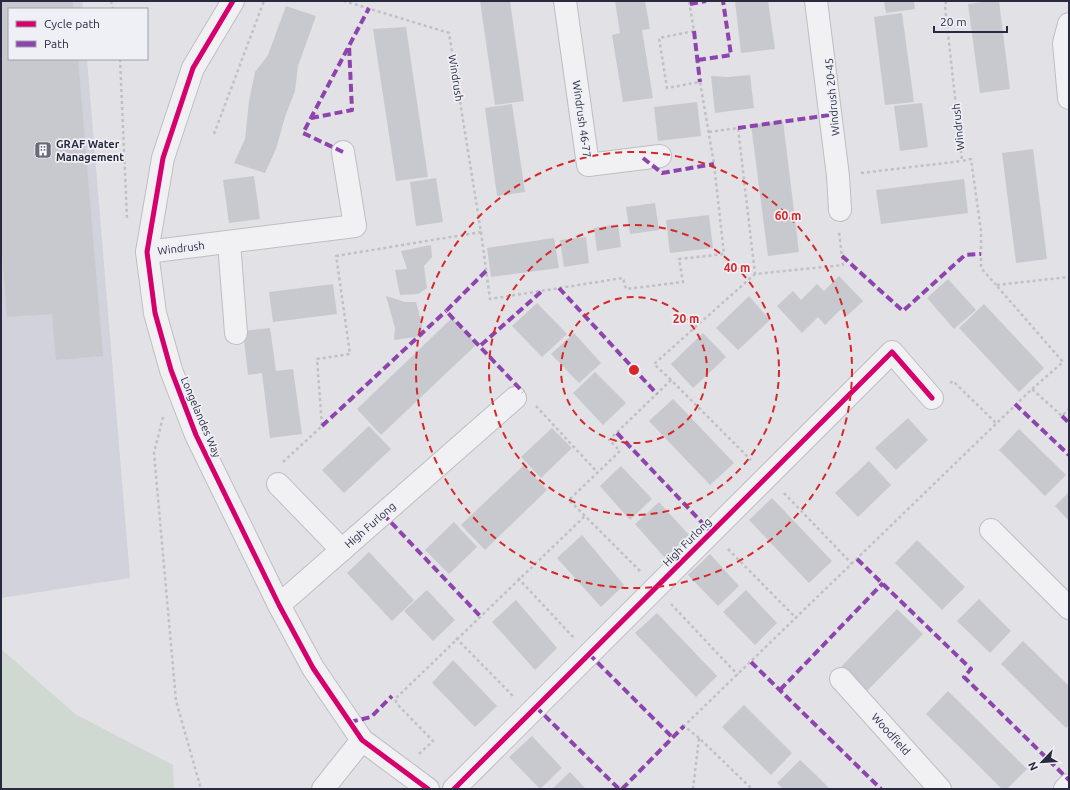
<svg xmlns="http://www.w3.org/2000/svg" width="1070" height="790" viewBox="0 0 1070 790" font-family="Ubuntu,sans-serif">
<rect width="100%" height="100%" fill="#e1e1e6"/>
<polygon fill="#d1d2db" points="1,1 82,1 83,9 9,9 9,59 87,59 130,578 1,598"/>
<polygon fill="#cfd9d2" points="1,649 75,714 173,765 174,789 1,789"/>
<g fill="#c8c9ce">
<polygon points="1,1 73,1 73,9 9,9 9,59 78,59 103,356 56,360 52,314 7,317 1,241"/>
<polygon points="480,1 510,1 524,101 495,105"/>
<polygon points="615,1 645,1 650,29 642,30 653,98 623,102 612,35 620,33"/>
<polygon points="735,1 768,1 775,49 741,53"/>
<polygon points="884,1 914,1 915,9 886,13"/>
<polygon points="991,1 999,1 1010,89 980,93 968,4"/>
<polygon points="286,6 316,16 298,66 295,91 285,117 276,149 265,173 234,163 245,139 249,101 255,72 268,55"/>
<polygon points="902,13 914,102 885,105 874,17"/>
<polygon points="406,27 428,177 396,181 373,29"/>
<polygon points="750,75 754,108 715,113 711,76 728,77"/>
<polygon points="697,102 701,136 658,141 654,107"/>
<polygon points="922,103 928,147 900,151 894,106"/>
<polygon points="512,104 525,192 497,196 485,108"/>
<polygon points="783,121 799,252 768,256 751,125"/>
<polygon points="1033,149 1047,259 1016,263 1002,153"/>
<polygon points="254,176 260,219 229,223 223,180"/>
<polygon points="436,178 443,222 416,226 410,182"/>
<polygon points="964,179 968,213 881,224 876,190"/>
<polygon points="655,203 659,230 630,234 626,207"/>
<polygon points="709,215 713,248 670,253 666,220"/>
<polygon points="618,224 621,247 597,251 594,228"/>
<polygon points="586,237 589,263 564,267 560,240"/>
<polygon points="554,238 559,268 491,277 487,248"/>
<polygon points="431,245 432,257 424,266 427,288 418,294 400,295 395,270 407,269 401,251"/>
<polygon points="839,276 863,301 847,316 841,309 825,325 818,317 802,333 777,306 793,291 801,300 817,284 824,291"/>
<polygon points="948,279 976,310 954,329 927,298"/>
<polygon points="333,284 337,314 273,322 269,292"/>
<polygon points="386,296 405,302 416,302 422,324 422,336 394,340 395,328"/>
<polygon points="749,296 770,320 738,350 716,328"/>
<polygon points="537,303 567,334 542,357 512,326"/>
<polygon points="984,304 1044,368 1019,392 959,328"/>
<polygon points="452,318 477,344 381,435 357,409"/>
<polygon points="270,328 276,371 293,369 302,434 270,438 262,373 248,375 243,331"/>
<polygon points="574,333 601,363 579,383 551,354"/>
<polygon points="703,333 726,357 693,388 671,364"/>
<polygon points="595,372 626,403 603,425 573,393"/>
<polygon points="673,399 734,463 710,485 649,421"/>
<polygon points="908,418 928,440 896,470 875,448"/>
<polygon points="369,426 391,449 344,493 322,470"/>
<polygon points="552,428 572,448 541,478 521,457"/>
<polygon points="1019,429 1066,475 1045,496 999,450"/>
<polygon points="869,461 891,485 858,517 835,493"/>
<polygon points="524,465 547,490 485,550 461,525"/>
<polygon points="621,466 652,499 630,520 600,486"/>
<polygon points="1069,492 1069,521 1055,506"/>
<polygon points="772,498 832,561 809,583 749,520"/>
<polygon points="659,502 689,535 665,558 635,524"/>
<polygon points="454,522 477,547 449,574 425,550"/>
<polygon points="582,535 624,585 601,607 557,558"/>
<polygon points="917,540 965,587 942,610 895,563"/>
<polygon points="369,552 414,600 392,621 347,573"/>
<polygon points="710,554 739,586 718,606 688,575"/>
<polygon points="427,590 455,620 433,641 404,611"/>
<polygon points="746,590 777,623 755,645 723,612"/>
<polygon points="979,599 1011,631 990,653 957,621"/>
<polygon points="516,600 557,648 535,670 492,622"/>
<polygon points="897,609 923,634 862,696 837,671"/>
<polygon points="657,613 717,676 696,697 635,633"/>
<polygon points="1023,641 1069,686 1069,725 1066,728 1001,664"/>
<polygon points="453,660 497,706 475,727 432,683"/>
<polygon points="948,691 1027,769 1007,789 1002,789 926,714"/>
<polygon points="744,705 792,753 771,775 722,727"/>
<polygon points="532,736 562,768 540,789 509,757"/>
<polygon points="800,760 817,776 830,789 783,789 777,783"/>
<polygon points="570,772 586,789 552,789"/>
</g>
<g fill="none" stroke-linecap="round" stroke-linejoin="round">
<defs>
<g id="minor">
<polyline points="233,1 193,68 163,158 147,252 155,313 171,370 196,435 279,605 313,668 362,740 428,789"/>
<polyline points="565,1 588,165 660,156"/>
<polyline points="816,1 838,176 840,210"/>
<polyline points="1069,24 1064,43 1069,98"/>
<polyline points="229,242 236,333"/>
<polyline points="147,252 355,226 343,152"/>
<polyline points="278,484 342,550"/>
<polyline points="991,530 1069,608"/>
<polyline points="279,605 515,398"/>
<polyline points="841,679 940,789"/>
<polyline points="323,789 362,740"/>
<polyline points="454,789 892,352 932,398"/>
<polyline points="1065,789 1069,785"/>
</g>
</defs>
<use href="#minor" stroke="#bebec3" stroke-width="24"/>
<g stroke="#c0c0c7" stroke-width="2.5" stroke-dasharray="3 3" stroke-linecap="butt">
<polyline points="111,1 113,9"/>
<polyline points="946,1 945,6 962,161 971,159 981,231 981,268 996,285"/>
<polyline points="694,31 700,82"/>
<polyline points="120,59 127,218"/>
<polyline points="709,132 738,128 755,274 843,265 839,232"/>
<polyline points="214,134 264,1"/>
<polyline points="861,173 962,161"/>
<polyline points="481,232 490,299 623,278 626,289 683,282 679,259 724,254 714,164 700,82 667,88 659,38 694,31 689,1"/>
<polyline points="336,256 481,232 449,33 344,1"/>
<polyline points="671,380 654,364 755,274"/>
<polyline points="950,383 953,381 996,423"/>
<polyline points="1032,389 1063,362 996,285 1069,277"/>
<polyline points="536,406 598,473"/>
<polyline points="163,417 154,453 176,701 201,789"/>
<polyline points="283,462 322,426 317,359 350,354 336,255"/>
<polyline points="784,493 852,564"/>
<polyline points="728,549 796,618"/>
<polyline points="640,571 569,500 620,451 609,440 671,380 751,460"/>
<polyline points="518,578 574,638"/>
<polyline points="671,604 738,675"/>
<polyline points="456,638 513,696"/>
<polyline points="699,738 684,726 1032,389 1062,416 1069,409"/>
<polyline points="419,754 433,741 397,704 395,699 586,515"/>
<polyline points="693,789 699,738 752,789"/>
</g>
<use href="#minor" stroke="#f1f1f3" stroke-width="22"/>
<g stroke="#8e44ad" stroke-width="4" stroke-dasharray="8 4" stroke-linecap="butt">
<polyline points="690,4 706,1"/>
<polyline points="694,31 700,82"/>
<polyline points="698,60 731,55 723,1"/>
<polyline points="311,118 352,110 349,45"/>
<polyline points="738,128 830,115"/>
<polyline points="343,152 303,133 369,8"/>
<polyline points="643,158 662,173 714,164"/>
<polyline points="842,256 903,311 965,255 981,254"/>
<polyline points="486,271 446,311 523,392"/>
<polyline points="559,288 657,394"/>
<polyline points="481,345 542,291"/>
<polyline points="1015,404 1069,455"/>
<polyline points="1062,416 1069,423"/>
<polyline points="322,426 446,311"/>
<polyline points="617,433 711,532"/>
<polyline points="383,514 480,616"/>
<polyline points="857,559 971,669 964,677 1069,780"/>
<polyline points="589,654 673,738"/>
<polyline points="751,662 881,789"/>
<polyline points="780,690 883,583"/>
<polyline points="536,707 619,789"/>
<polyline points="350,722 371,717 392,696"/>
<polyline points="622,789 684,726"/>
</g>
<defs>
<g id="cycleway">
<polyline points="233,1 193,68 163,158 147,252 155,313 171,370 196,435 279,605 313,668 362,740 428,789"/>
<polyline points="454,789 892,352 932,398"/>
</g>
</defs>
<use href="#cycleway" stroke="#efeff6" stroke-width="8"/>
<use href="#cycleway" stroke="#d6006c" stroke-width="5"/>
</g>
<g fill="none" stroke="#d62828" stroke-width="2" stroke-dasharray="7 5">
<circle cx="634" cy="370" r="73"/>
<circle cx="634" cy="370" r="145"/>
<circle cx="634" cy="370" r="218"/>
</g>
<defs>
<symbol id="building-square" viewBox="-11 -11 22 22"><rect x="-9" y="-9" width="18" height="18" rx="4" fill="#696a79" stroke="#efeff6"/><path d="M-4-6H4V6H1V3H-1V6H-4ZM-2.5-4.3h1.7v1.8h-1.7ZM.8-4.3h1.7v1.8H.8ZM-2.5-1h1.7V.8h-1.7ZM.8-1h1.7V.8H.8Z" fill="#fff"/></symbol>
</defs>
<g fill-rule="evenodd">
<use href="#building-square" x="33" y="140" width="20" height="20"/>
</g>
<g text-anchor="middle" stroke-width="3.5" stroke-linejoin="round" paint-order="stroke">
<g font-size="11" fill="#282a3f" stroke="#efeff6">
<text transform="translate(456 78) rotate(81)" y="4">Windrush</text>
<text transform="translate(832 97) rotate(-95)" y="4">Windrush 20-45</text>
<text transform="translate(582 119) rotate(82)" y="4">Windrush 46-77</text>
<text transform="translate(958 127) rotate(-96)" y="4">Windrush</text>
<text transform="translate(181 248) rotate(-7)" y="4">Windrush</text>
<text transform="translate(201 417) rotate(67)" y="4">Longelandes Way</text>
<text transform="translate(370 525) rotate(-41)" y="4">High Furlong</text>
<text transform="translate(687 542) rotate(-45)" y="4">High Furlong</text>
<text transform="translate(891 734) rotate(48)" y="4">Woodfield</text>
</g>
<g font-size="11" font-weight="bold" fill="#282a3f" stroke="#efeff6" text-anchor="start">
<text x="56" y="148">GRAF Water<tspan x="56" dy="13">Management</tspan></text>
</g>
</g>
<circle cx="634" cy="370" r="6" fill="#d62828" stroke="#efeff6" stroke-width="2"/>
<g font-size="12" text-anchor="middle" font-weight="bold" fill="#d62828" stroke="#efeff6" stroke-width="3.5" stroke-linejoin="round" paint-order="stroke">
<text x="788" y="220">60 m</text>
<text x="737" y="272">40 m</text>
<text x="686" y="323">20 m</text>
</g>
<rect width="1070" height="790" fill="none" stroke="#282a3f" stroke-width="4"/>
<rect x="8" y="8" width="140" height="52" fill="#efeff6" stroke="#9fa0ad"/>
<rect x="16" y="21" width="20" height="6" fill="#d6006c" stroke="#9fa0ad"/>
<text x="44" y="28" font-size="12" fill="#282a3f">Cycle path</text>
<rect x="16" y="41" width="20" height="6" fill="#8e44ad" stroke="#9fa0ad"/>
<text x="44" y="48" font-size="12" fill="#282a3f">Path</text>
<g transform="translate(1042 762) rotate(245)" stroke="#efeff6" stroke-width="3" paint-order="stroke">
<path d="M0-3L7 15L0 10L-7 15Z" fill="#282a3f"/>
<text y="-6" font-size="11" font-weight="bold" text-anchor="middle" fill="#282a3f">N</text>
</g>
<path d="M934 26v6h73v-6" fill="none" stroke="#282a3f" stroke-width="2"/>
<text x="940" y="26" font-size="12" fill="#282a3f" stroke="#efeff6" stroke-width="3" paint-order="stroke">20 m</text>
</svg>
